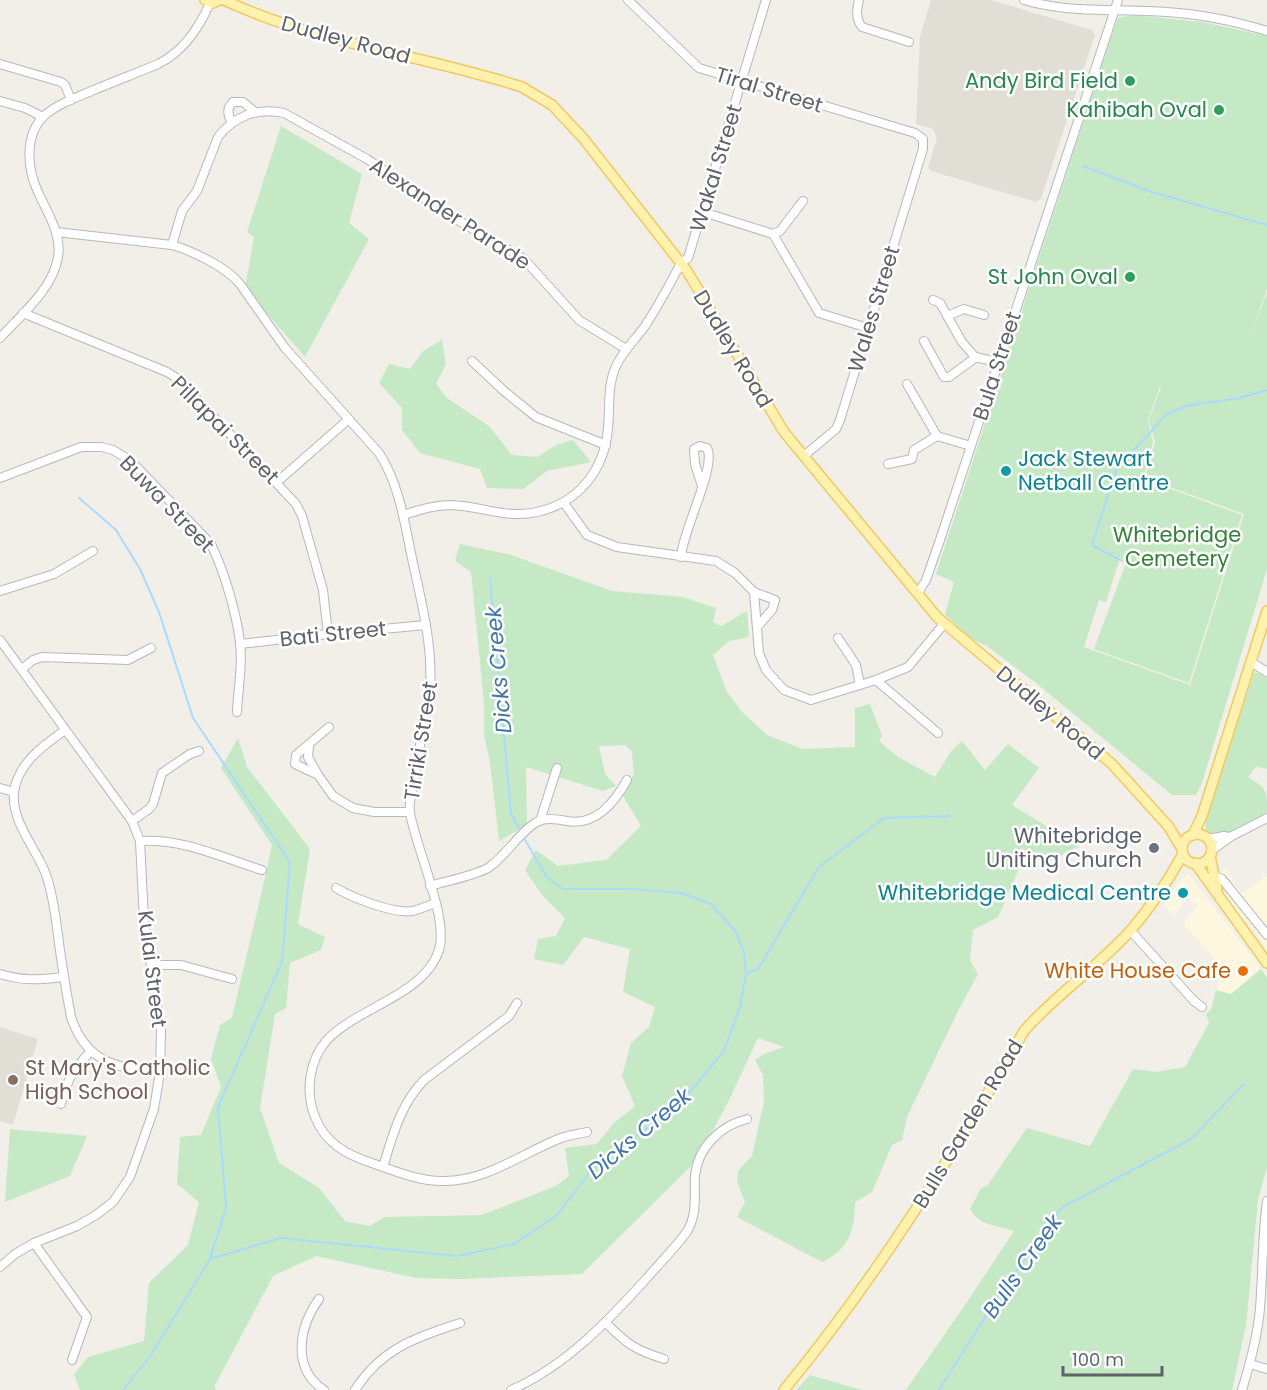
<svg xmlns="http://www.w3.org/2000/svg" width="1267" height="1390" viewBox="0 0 1267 1390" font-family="Poppins,sans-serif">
<rect width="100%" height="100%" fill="#f1efe8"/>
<g fill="#fef7e0">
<polygon points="1225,868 1241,893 1267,876 1267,953 1259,935 1251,924 1241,917 1225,894 1229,885 1219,872"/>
<polygon points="1189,874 1261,969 1231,994 1216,990 1220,978 1213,957 1183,924 1197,905 1187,898 1174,915 1163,904 1177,884"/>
</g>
<g fill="#e1ded6">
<polygon points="931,0 991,0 1092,30 1095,35 1041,199 1036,202 931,171 928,167 937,138 933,129 916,124 920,37"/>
<polygon points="0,1027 38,1039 13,1125 0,1121"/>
</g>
<g fill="#c5e8c5" fill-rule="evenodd">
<path d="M1132,15l70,7 65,14v252l-17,51 17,-47v277l-65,214 -6,12h-24l-136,-112 -49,-37 -19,-9 -23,-23 9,-32 -18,-8 175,-537 7,-19zM1160,386l1,1 -12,33 6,22 -10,36 99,36 -54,171 -106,-38 15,-47 7,2 13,-41 7,2 -32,86 95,34 53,-168 -99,-36 10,-37 -5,-22z"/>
<polygon points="281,126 362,174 349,223 369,239 305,357 245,288 254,237 247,232"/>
<polygon points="442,340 446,364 436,384 447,398 489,426 512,455 537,457 556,445 573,440 591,462 547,471 523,489 487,488 480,469 420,453 402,430 402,408 379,383 389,364 410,369 423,351"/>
<path d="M460,544l51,11 101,36 71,6 33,11 -3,14 8,4 26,-15 2,26 -20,4 -16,14 14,37 15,20 25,23 35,14 53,-2v-39l15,-4 12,32 -3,5 19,16 37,20 16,-26 11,-10 23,29 23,-26 31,24 -27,37 67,41 -29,15 -26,-4 -26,60 -25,13 -3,30 8,14 -20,37 -51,106 -5,23 -10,5 -20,47 -17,10c0,27 -6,48 -33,60l-85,-45 8,-15 -8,-20 1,-11 14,-15 12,-54 -1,-27 -8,-15 9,-6 20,-7 -26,-9 -29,62 -32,60 -115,114 -122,5 -44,-1 -100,-22 -43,20 -59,111 3,3h-137l-6,-16 14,-17 56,-16 5,-58 39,-38 11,-43 -22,-18 3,-47 21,-2 20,-48 -10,-28 9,-34 12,-7c13,-58 28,-115 40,-173l-51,-77 17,-30 9,29 63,82 -12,75 27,13 -4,13 -31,13 -4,45 -11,6 -15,94 19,55 40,25 26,33 24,5 16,-9 97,-2 74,-29 13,-10 -4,-28 32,-4 16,-20 22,-18 -13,-30 9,-33 18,-16 6,-20 -32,-15 7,-43 -46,-12 -21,28 -29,-6 4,-20 18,-3 9,-18 -22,-22 -18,-26 11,-20 22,16 48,-6 35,-34 -18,-30 11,-23 -2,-21 -7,-7 -26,1 6,28 11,12 -13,5 -77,-24 1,58 -28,16 -9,-79 -6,-27v-33l-13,-130 -16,-11z"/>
<path d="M1254,673h4l9,5v91l-11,-3 -8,11c19,12 19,13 19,35l-39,20 -19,1 -3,-2 -1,-13z"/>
<path d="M1261,969l6,9v189l-9,33 -12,125 -14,65h-326l59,-85 49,-74c-14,-5 -37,-6 -44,-22l11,-21 6,-2 40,-58 63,18 43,-77 23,3 29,-5 24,-44 -3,-9 5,-4 5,-20 15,4z"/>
<polygon points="10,1129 87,1136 70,1176 5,1202"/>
<polygon points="810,1375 862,1390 796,1390"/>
</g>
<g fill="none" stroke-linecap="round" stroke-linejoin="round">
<g stroke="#aadaff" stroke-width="2">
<polyline points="1083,166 1152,192 1267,225"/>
<polyline points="79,498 116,530 140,569 159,612 193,718 290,862 282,962 218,1107 226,1207 210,1259"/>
<polyline points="1118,559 1092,545 1120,459 1133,451 1166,415 1186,406 1239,398 1267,390"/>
<polyline points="490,579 511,814 520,830"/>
<polyline points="746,974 758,969 819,867 884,818 950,816"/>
<polyline points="123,1390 151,1355 210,1259 281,1238 457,1256 514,1244 556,1216 594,1167 680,1104 724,1051 740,1007 746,974 744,953 736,932 711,904 682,893 630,889 563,889 547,877 525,840"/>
<polyline points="939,1390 999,1295 1061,1208 1191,1139 1244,1084"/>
</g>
<defs>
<g id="minor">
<polyline points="628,0 699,68 915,133 923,139 923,149 840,420 836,429 805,455"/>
<path d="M859,0c-2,9 -4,18 3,27l47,15"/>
<path d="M1024,0c46,14 95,8 143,12 34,2 67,9 100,19"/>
<polyline points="0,64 61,82 65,85 71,100"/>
<polyline points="0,101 25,108 43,117"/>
<path d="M232,123c-4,-7 -6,-15 1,-21h10l12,10"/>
<polyline points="703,212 773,234 819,313 868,328"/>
<path d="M56,232l116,13c21,6 54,22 68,39l45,64 94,105c21,32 26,73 34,110 9,41 20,84 17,127l-19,105c-1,6 -2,13 -1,18 6,35 39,106 29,137 -14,45 -81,57 -112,90 -18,20 -22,52 -12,77 10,26 32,38 57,46 23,8 46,18 70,18 44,1 80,-28 119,-43 8,-3 18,-4 26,-6"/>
<polyline points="773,234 780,231 803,201"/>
<path d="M172,245l10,-34 15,-20 21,-54c16,-21 40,-30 66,-24l83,46 82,56 75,44 55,61 47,29"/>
<polyline points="933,300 940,303 962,342 975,357 997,362"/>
<polyline points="23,313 167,372 178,379 296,504 302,516 323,590 328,634"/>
<polyline points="947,316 964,309 984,315"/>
<path d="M0,338c21,-23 53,-49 58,-81 4,-23 -11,-45 -20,-65 -11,-23 -14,-58 7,-77 14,-12 33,-18 49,-25 21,-9 43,-17 64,-26 25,-12 41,-36 52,-61"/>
<polyline points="924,341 944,377 949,377 975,358"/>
<polyline points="472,361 504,391 536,417 606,445"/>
<polyline points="907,384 937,436 971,446"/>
<polyline points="888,464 912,459 914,450 937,436"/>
<path d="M0,478l81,-31h20l12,3 18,11 80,83c13,27 25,67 29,98 3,22 -2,47 -3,70"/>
<polyline points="277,482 349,419"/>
<polyline points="564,503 587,535 617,547 716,561 735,573 754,592 759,653 766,670 784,690 811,700 876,680 908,667 944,624"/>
<path d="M403,515c16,-5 31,-10 48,-10 30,1 56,14 86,7 41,-9 67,-41 71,-83 2,-21 -1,-43 8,-63 7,-15 19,-26 29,-40 13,-20 25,-42 36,-63l7,-5 78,-258"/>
<path d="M681,557c1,-25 36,-91 26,-109l-7,-2 -6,3 1,15 7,22"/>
<polyline points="0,591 54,574 93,551"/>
<polyline points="754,592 775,600 772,610 758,626"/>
<polyline points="918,593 926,580 940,540 1118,0"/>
<polyline points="838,638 856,665 860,685"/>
<polyline points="0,640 132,821 140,841 144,921 161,1031 160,1072 154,1109 130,1177 113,1202 96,1215 77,1226 34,1243 15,1254 0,1267"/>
<polyline points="240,644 328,634 426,625"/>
<polyline points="1251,662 1267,672"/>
<polyline points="22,669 33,660 42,657 128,660 151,648"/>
<polyline points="876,680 938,733"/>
<polyline points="329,727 296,755 295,764 318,775 333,796 353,808 374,812 410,812"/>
<path d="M65,730c-22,16 -47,33 -51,62 -3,29 21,55 31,80 8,20 10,43 13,63 3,27 8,54 13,82 15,46 46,51 89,55"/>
<polyline points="309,746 308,757 318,775"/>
<polyline points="0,788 14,792"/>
<polyline points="132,821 149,809 153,804 162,773 190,754 199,751"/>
<polyline points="540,821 557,768"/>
<polyline points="1208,839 1224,836 1230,837"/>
<path d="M140,841c42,-3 83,17 122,29"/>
<polyline points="1211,851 1230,837 1267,818"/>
<polyline points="1213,875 1222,879 1267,935"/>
<path d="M430,886c17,-5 43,-10 58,-18 18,-12 29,-33 47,-45 8,-6 22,-4 32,-2 29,5 47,-18 60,-41"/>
<path d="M336,888c17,10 57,26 77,23 7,-2 15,-5 22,-8"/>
<polyline points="1130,930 1194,1001 1202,1007"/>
<polyline points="151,965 181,965 232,979"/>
<path d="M0,974c24,7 39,6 63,3"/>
<path d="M61,1104c7,-26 11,-33 29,-52"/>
<path d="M383,1167c10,-32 17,-62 41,-87l85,-64 8,-13"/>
<polyline points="34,1243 87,1317 72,1360"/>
<path d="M319,1299c-20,28 -28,69 5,91"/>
<path d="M606,1323c21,21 29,27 58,36"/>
<polyline points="1250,1364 1267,1369"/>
<path d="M355,1390c26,-41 61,-53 105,-67"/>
<path d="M511,1390c55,-24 97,-69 136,-112 13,-15 27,-29 39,-45 12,-18 8,-37 9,-57 3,-29 25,-50 52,-57"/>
<path d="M1242,1390c8,-26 16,-55 18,-82 3,-36 2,-71 7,-107"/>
</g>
<g id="major">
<polyline points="205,0 213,3 219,0"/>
<path d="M224,0c94,44 199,55 298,87l30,18 31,33 104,133 97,161 153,185 175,147 57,63 13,22"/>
<circle cx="1197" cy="849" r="15"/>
<polyline points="1193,835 1202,816 1267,611"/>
<polyline points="1210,856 1217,889"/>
<polyline points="1195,863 1267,963"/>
<path d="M784,1390c93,-113 167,-232 240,-359 32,-37 74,-64 107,-101 20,-23 37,-49 52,-76"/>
</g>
</defs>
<use href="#minor" stroke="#b5b8bc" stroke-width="10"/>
<use href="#major" stroke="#f2c960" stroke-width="12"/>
<use href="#minor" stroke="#fff" stroke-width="8"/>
<use href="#major" stroke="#fff2af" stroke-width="9"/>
</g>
<g fill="#2e9e5b" stroke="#fff" stroke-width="2">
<circle cx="1130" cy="81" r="6"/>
<circle cx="1219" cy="110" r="6"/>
<circle cx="1130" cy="277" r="6"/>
</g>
<g fill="#0f9aa8" stroke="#fff" stroke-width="2">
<circle cx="1006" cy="471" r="6"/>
<circle cx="1183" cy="893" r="6"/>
</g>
<circle fill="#6b7280" stroke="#fff" stroke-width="2" cx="1154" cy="848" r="6"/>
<circle fill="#e8710a" stroke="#fff" stroke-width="2" cx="1243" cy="971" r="6"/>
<circle fill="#8d6e63" stroke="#fff" stroke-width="2" cx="13" cy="1080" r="6"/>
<g text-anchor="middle" stroke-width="5" stroke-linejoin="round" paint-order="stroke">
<g font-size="21" fill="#5f6368" stroke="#fff">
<text transform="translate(346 40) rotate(15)" y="7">Dudley Road</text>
<text transform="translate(769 90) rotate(17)" y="7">Tiral Street</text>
<text transform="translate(716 168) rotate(-73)" y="7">Wakal Street</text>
<text transform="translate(450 214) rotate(33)" y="7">Alexander Parade</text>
<text transform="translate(874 309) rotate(-73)" y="7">Wales Street</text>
<text transform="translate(733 349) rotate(59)" y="7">Dudley Road</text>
<text transform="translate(997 366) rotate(-72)" y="7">Bula Street</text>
<text transform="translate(225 430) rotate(45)" y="7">Pillapai Street</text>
<text transform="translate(167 504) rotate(46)" y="7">Buwa Street</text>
<text transform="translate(333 634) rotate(-6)" y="7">Bati Street</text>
<text transform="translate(1050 713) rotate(40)" y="7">Dudley Road</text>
<text transform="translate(421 741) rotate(-81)" y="7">Tirriki Street</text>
<text transform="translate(152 969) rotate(83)" y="7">Kulai Street</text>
<text transform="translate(968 1124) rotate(-59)" y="7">Bulls Garden Road</text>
</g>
<g font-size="21" fill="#27864d" stroke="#fff" text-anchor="end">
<text x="1118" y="88">Andy Bird Field</text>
<text x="1207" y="117">Kahibah Oval</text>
<text x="1118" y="284">St John Oval</text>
</g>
<g font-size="21" fill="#0d838f" stroke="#fff" text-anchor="start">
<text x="1018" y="466">Jack Stewart<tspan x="1018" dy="24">Netball Centre</tspan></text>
<text x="1171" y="900" text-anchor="end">Whitebridge Medical Centre</text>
</g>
<g font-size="21" fill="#348238" stroke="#fff">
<text x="1177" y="542">Whitebridge<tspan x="1177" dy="24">Cemetery</tspan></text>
</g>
<g font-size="21" fill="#5b616d" stroke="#fff" text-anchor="end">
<text x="1142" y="843">Whitebridge<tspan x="1142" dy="24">Uniting Church</tspan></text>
</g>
<g font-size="21" fill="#c56008" stroke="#fff" text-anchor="end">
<text x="1231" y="978">White House Cafe</text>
</g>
<g font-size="21" fill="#785e54" stroke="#fff" text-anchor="start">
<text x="25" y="1075">St Mary's Catholic<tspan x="25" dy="24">High School</tspan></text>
</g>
<g font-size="22" font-style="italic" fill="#4174aa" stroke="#fff">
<text transform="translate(498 670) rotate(-95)" y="8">Dicks Creek</text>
<text transform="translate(639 1133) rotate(-40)" y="8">Dicks Creek</text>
<text transform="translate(1022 1266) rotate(-55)" y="8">Bulls Creek</text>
</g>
</g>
<path d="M1063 1366v9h99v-9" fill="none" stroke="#5f6368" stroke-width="3"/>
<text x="1072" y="1366" font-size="18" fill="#5f6368" stroke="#ffffff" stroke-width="4.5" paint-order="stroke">100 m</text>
</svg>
